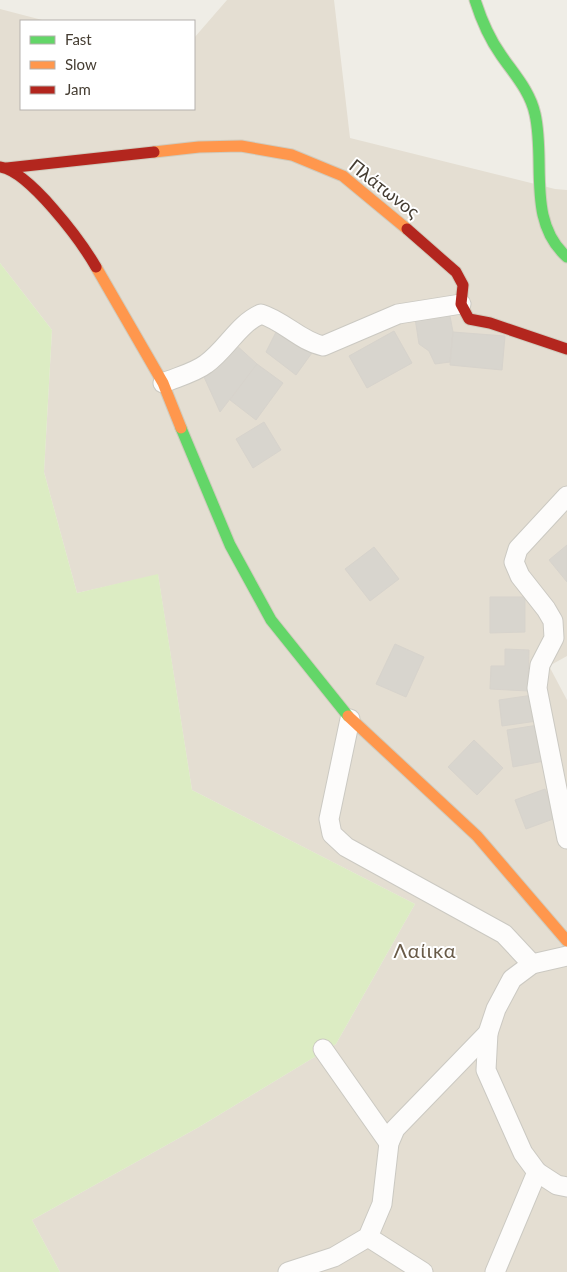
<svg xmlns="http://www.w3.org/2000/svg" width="567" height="1272" viewBox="0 0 567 1272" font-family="Lato,sans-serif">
<rect width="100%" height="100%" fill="#efede6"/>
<polygon fill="#e4ded2" points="227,0 334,0 350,138 555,189 567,190 567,656 549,666 567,700 567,1272 60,1272 32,1220 199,1127 336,1044 415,904 192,790 158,575 77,593 44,472 52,330 0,263 0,9 46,21 21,21 21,109 194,109 194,38"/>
<polygon fill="#dcecc3" points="0,263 52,330 44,472 77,593 158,574 192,790 415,904 336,1044 199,1127 32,1220 60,1272 0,1272"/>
<g fill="#d8d5ce" stroke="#d7d3cc">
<polygon points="449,311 453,332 450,362 435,364 429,351 419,344 415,318"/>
<polygon points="278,328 314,350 296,375 266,352"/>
<polygon points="394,331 412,363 367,388 349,356"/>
<polygon points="453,332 505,336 502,370 450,365"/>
<polygon points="234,343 257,364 220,412 204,377"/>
<polygon points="257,364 283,383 256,420 230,400"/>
<polygon points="264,422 281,450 253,468 236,439"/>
<polygon points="567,545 567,582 549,560"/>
<polygon points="374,547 399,579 370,601 345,569"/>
<polygon points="490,597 525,597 525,632 490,633"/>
<polygon points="395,644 424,657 406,697 376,684"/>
<polygon points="505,649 529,650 528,691 490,689 491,666 505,666"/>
<polygon points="533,695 537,721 502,726 499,700"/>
<polygon points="538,725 544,761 513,767 507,730"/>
<polygon points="474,740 503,768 477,795 448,767"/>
<polygon points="545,789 556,818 526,829 515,800"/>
</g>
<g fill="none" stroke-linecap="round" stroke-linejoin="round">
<defs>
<g id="street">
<path d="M163,383c14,-6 31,-10 43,-19 21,-15 32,-40 55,-50 23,7 39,27 62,32l75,-32 63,-10"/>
<polyline points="567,496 518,549 514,562 520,576 546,609 553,621 554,638 540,665 537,688 567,839"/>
<polyline points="350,719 329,819 332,834 346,847 504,934 532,964"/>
<polyline points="488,1033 486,1070 523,1153 537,1172 495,1272"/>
<polyline points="323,1049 389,1143"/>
<polyline points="537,1172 557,1185 567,1187"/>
<polyline points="368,1237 423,1272"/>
<polyline points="288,1272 334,1257 368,1237 382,1204 389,1143 395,1129 488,1033 496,1009 512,979 532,964 567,956"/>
</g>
<g id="fast">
<path d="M475,0c6,19 14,38 26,55 13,19 29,36 34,59 11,48 -9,107 32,143"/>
<polyline points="181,428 230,545 271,620 348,716"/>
</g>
<g id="slow">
<polyline points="154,152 199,147 241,146 292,155 343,176 407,229"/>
<polyline points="96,267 163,383 181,428"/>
<polyline points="348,716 477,836 567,941"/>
</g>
<g id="jam">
<path d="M0,167c29,4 81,74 96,100"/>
<polyline points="7,168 154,152"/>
<polyline points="407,229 456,272 463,285 461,304 469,319 490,323 567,349"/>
</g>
</defs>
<use href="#street" stroke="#cbc9c2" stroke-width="21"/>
<use href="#fast" stroke="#d0cbbd" stroke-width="13"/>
<use href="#slow" stroke="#d0cbbd" stroke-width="13"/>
<use href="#jam" stroke="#d0cbbd" stroke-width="13"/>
<use href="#street" stroke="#fdfcfb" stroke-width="19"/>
<use href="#fast" stroke="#63d668" stroke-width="11"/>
<use href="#slow" stroke="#ff974d" stroke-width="11"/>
<use href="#jam" stroke="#b3261e" stroke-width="11"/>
</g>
<g text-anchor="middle" stroke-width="4" stroke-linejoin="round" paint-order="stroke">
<g font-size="18" fill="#453d32" stroke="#fff">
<text transform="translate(384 189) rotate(38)" y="6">Πλάτωνος</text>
</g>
<g font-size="20" letter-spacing="1" fill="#695b48" stroke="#fff">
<text x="425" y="958">Λαίικα</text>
</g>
</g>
<rect x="20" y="20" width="175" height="90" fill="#ffffff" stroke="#b5b1ad"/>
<rect x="30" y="36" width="25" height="8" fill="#63d668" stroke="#b5b1ad"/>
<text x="65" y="45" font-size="15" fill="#453d32">Fast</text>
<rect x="30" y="61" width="25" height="8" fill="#ff974d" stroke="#b5b1ad"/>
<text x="65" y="70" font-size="15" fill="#453d32">Slow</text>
<rect x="30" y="86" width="25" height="8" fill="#b3261e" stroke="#b5b1ad"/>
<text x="65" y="95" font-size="15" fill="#453d32">Jam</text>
</svg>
